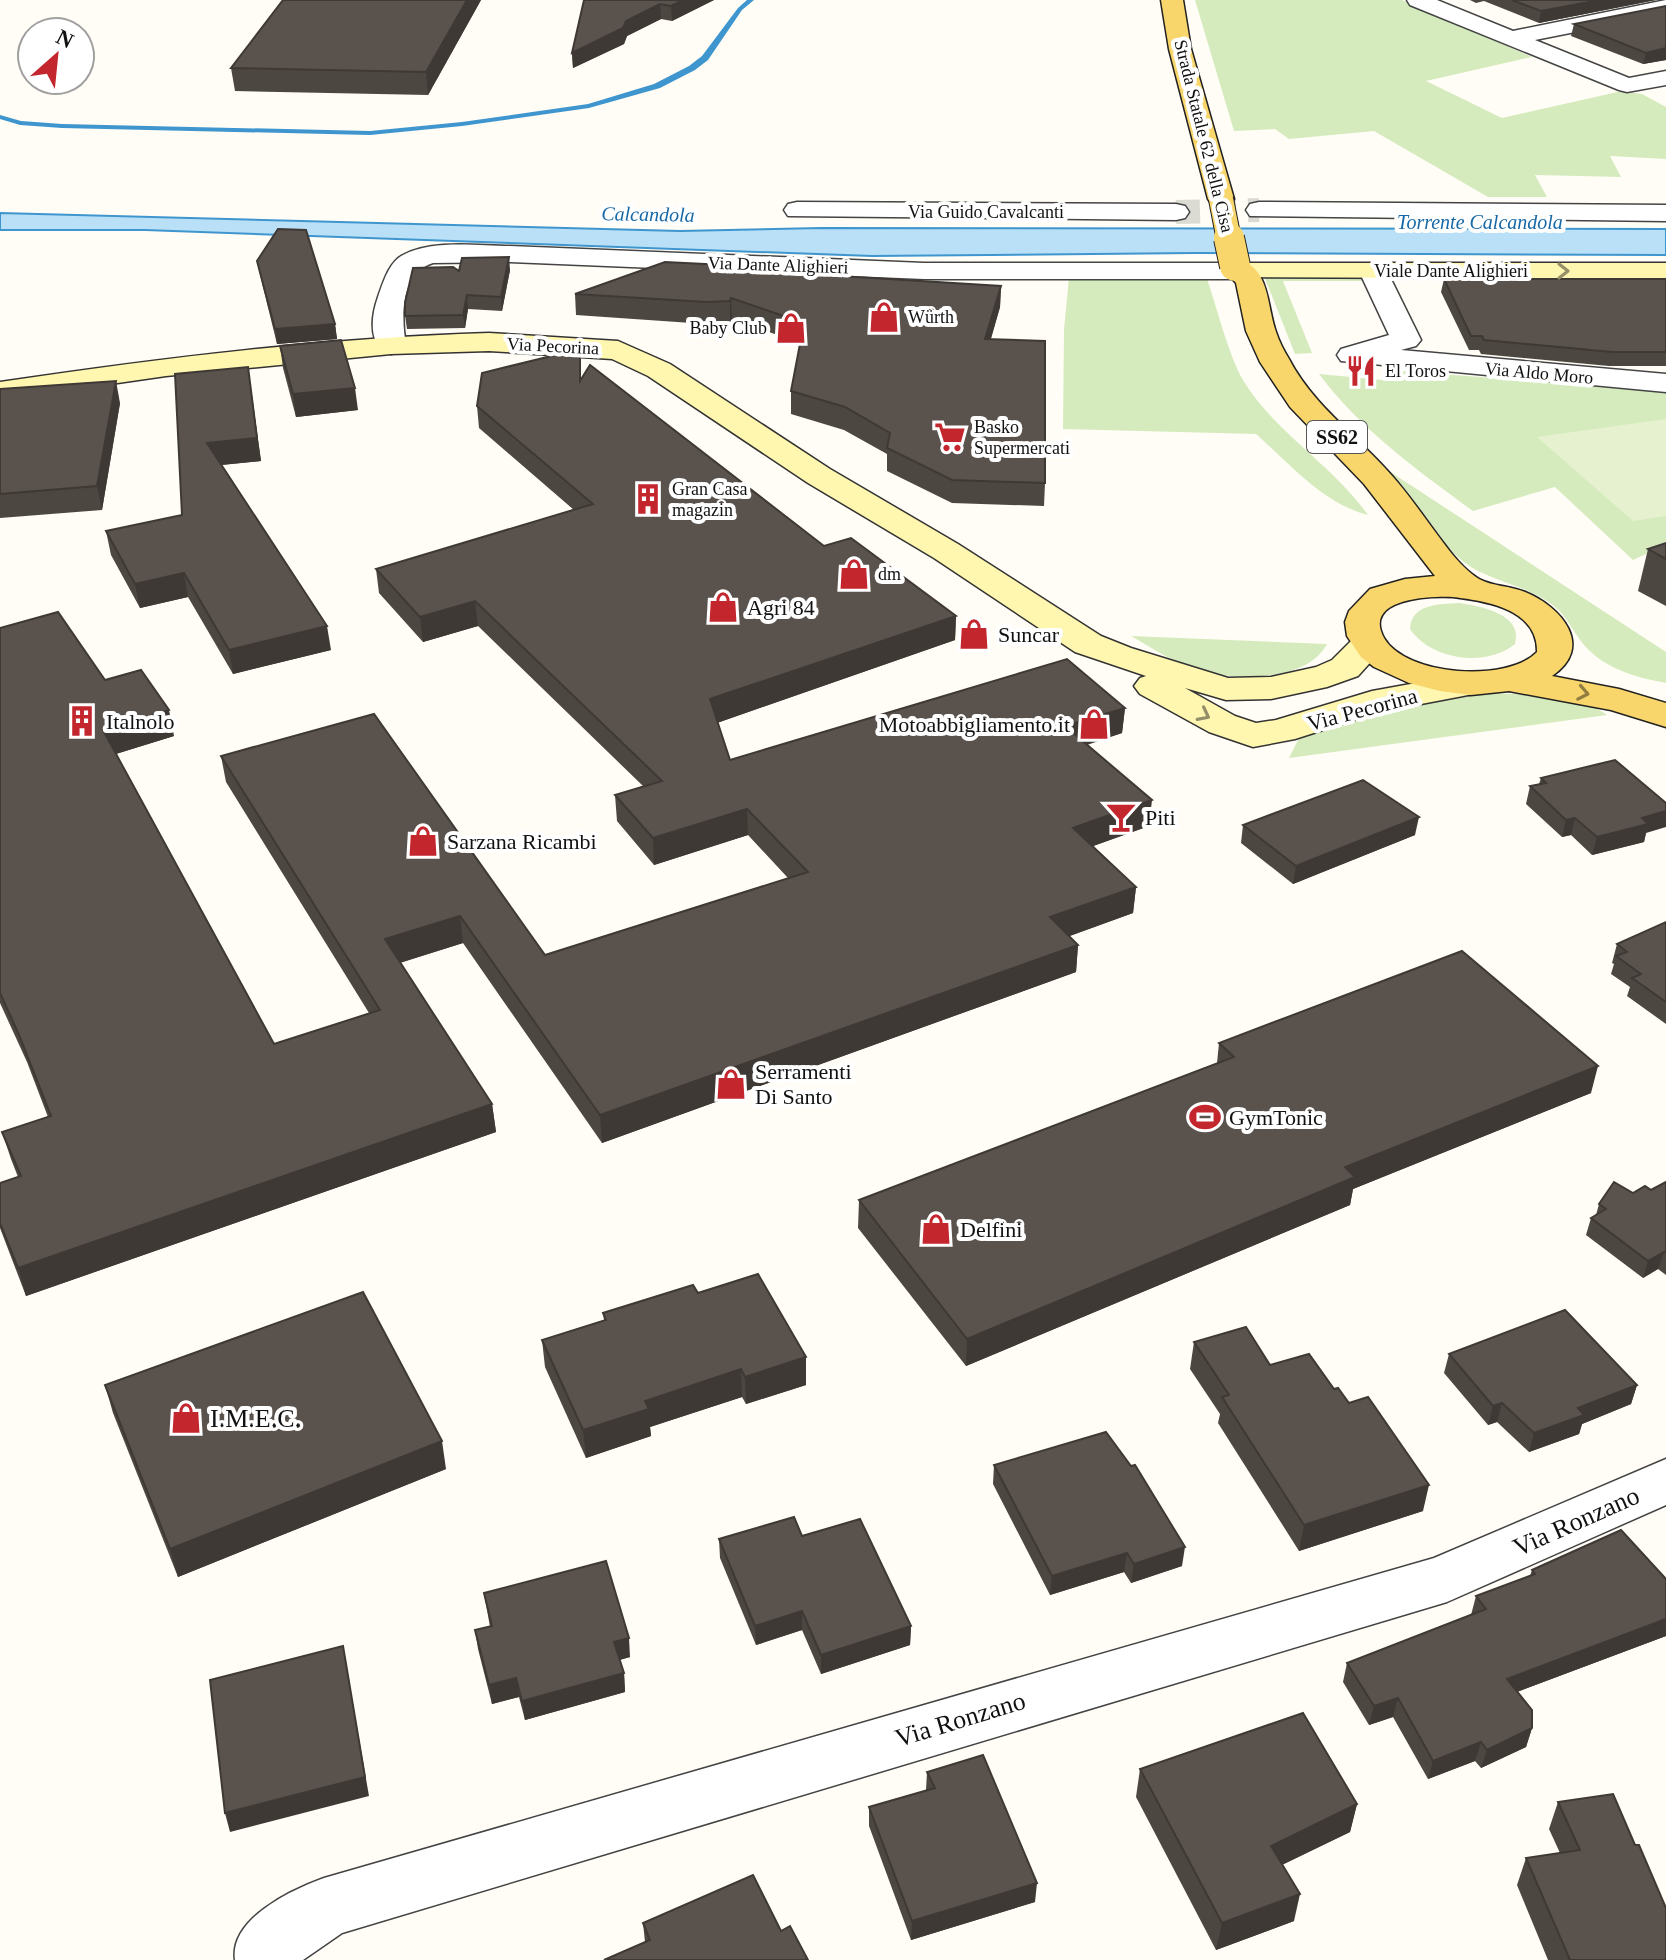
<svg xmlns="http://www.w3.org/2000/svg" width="1666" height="1960" viewBox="0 0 1666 1960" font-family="'Times New Roman',serif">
<rect width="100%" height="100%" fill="#fffdf5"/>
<g fill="#d5ebbd">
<polygon points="1195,0 1402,0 1532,57 1426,81 1502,118 1622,91 1642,94 1666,107 1666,159 1610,156 1621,177 1535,175 1547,197 1488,197 1374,131 1289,139 1275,129 1234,131"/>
<polygon points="1362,275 1365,281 1283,281 1312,353 1295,354 1264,276"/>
<path d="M1206,276c10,28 23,81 37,104 32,53 90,85 125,135 -46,-12 -78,-51 -112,-81l-193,-5 1,-99 5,-53z"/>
<path d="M1388,370l278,21v154l-33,15 -78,-73 -82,24c-56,-41 -112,-81 -154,-137l63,6z"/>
<path d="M1389,471l277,181v31c-32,-6 -65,-15 -86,-43 -10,-14 -15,-27 -30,-37 -24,-17 -54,-21 -79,-36 -24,-15 -34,-38 -52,-59 -11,-13 -27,-20 -30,-37z"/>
<path d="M1459,603c21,3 65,11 56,41 -29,24 -84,16 -105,-15 1,-25 29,-25 49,-26z"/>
<path d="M1131,636l196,8c-21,39 -93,37 -130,26 -24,-8 -45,-22 -66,-34z"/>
<path d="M1479,693c34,1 101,0 128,22l-318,43 9,-18 73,-30z"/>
</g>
<polygon fill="#e6f2cf" points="1666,419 1666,516 1633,521 1537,437"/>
<polygon fill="#b9e0f7" stroke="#3f96cf" stroke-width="2" points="0,213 680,231 821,228 1666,229 1666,255 1195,253 872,256 145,230 0,230"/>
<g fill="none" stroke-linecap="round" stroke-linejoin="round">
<polygon fill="#3f96cf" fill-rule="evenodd" points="747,0 754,0 742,10 708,60 695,70 660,88 589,108 462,126 370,135 62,128 20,125 0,119 0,115 21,121 62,124 370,131 462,122 588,104 654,84 689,66 702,56 738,8"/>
<polyline stroke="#dbdad3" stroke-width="24" stroke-dasharray="24 12" stroke-linecap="butt" points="1176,212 1259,210"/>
<defs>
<g id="street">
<polygon points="1407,0 1437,0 1513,31 1666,0 1666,14 1535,40 1629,78 1666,71 1666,85 1627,92 1619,90 1410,5"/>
<polygon points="797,202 1176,204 1185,206 1189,212 1185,218 1176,220 788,216 784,210 788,204"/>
<polygon points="1259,202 1666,205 1666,221 1250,216 1246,210 1250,204"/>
<path d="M510,246l414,17h313l10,2 4,6 -4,6 -10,2h-313l-414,-17 -77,1c-33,10 -32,54 -27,82l-5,6 -10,3 -10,-3c-12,-16 -9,-37 -3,-54 5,-14 11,-35 25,-42 30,-16 75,-9 107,-9z"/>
<polygon points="1373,263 1383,265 1387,271 1421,340 1416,346 1401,350 1666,374 1666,392 1341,361 1337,355 1341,349 1389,335 1359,271 1363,265"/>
<path d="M1666,1459v46l-219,97 -1105,331 -39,27h-68c-6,-41 56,-70 89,-82l1110,-320z"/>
</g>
<g id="secondary">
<polygon points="1237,263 1666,263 1666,279 1227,277 1223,271 1227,265"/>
<path d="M489,333l129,8 52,23 160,105 128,75 143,92 30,12 97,30 43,-1 45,-10 16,-7 24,-24 13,-3 13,3 5,8 -29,32 -31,11 -56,12 -45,1 -41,-12 50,28 21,7 20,-3 96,-29 99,-18 13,3 6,8 -6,8 -105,20 -84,27 -42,8 -44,-15 -69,-38 -6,-8 6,-8 6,-2 -71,-24 -141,-94 -126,-75 -160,-107 -36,-17 -123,-8 -98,3 -225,22 -166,24v-18c162,-24 325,-44 489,-49z"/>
</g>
<g id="primary">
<polygon points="1161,0 1183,0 1191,49 1234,199 1230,205 1212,205 1208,199 1169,49"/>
<path d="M1235,258c36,9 31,46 41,74 3,9 8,19 13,27 22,43 64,74 96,109 22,23 40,51 60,77 8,11 22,27 34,34 12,7 32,7 46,13 37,15 70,55 27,84l67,13 47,14v24l-55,-17 -102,-19 -38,4 -31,-4 -31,-8 -35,-16 -13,-10 -14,-21 -2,-14 4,-11 21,-22 35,-10 30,-3 -71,-92 -74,-77 -30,-45 -14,-31 -10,-48 -15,-17 4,-6zM1453,597c33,4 85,12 84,55 -30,31 -131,24 -153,-14 -22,-40 47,-42 69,-41z"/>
</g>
</defs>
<use href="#street" stroke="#444" stroke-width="3"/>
<use href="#secondary" stroke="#333" stroke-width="3"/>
<use href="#primary" stroke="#222" stroke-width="3"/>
<use href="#street" fill="#fff" fill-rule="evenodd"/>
<use href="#secondary" fill="#fff6b0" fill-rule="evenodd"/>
<use href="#primary" fill="#f9d66b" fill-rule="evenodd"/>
<defs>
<polyline id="primary-bridge-far1" points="1221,199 1229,240"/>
<polyline id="primary-bridge" points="1229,238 1235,266"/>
</defs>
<use href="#primary-bridge-far1" stroke="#222" stroke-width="26" stroke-linecap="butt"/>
<use href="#primary-bridge" stroke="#222" stroke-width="32" stroke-linecap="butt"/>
<use href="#primary-bridge-far1" stroke="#f9d66b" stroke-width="24"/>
<use href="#primary-bridge" stroke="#f9d66b" stroke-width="30"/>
</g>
<g fill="#4d4742">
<polygon points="481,0 428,95 235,91 231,68"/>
<polygon points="584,0 714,0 672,21 661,19 627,36 624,44 573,68 572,53"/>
<polygon points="1470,0 1656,0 1539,23 1484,1 1476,3"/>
<polygon points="1666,6 1666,60 1643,64 1571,36 1574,24"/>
<polygon points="257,261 335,324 337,339 277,344 260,275"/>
<polygon points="510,270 502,311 468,309 465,328 407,329 405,316 459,271"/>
<polygon points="744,270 1001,286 1000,307 991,339 1045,483 1044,506 952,503 887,471 887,454 844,430 791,414 791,391 800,343 732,319 730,323 706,324 576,315 575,294"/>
<polygon points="1444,279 1666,279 1666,366 1609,366 1481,354 1479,350 1469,350 1441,292"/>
<polygon points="280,346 358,410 296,417 283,368"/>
<polygon points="248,367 261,461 221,465 331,650 233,674 188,597 140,608 111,555 106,531 182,515"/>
<polygon points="581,379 824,546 956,616 955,640 717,723 730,760 1125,708 1122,733 1087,745 1149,826 1093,846 1136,887 1133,913 1069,936 1078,945 1076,972 602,1143 463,943 400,963 492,1104 496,1132 26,1296 0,1228 0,1183 18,1177 11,1159 2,1132 48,1117 27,1062 0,1003 0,628 105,680 174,736 116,754 274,1044 369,1013 226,782 221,756 545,955 788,878 748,835 654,865 617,821 615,795 643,786 478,626 423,642 379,593 376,569 574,510 479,428 477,406"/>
<polygon points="0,389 120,403 102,510 0,518"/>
<polygon points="1666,543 1666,606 1638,591 1648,549"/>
<polygon points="1541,778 1646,833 1644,842 1592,855 1571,835 1562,837 1526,804 1530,786 1539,784"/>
<polygon points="1243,825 1415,835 1293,884 1241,843"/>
<polygon points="1666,922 1666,1024 1627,996 1630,987 1611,974 1614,964 1612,963 1617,944"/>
<polygon points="1219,1043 1591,1093 1353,1189 1350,1205 966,1366 858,1228 859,1200 1217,1063"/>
<polygon points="1666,1182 1666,1275 1658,1269 1643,1278 1586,1235 1591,1218 1596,1215 1599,1204 1633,1193 1651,1190"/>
<polygon points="698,1293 806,1385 746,1404 742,1397 650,1427 651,1436 586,1458 545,1367 542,1340 604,1320 603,1313"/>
<polygon points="1194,1342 1270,1365 1334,1389 1423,1511 1299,1551 1218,1423 1220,1414 1190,1369"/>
<polygon points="1449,1354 1637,1385 1631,1404 1582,1424 1579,1434 1529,1452 1497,1422 1488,1425 1444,1373"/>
<polygon points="105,1385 446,1469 178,1577 113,1413"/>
<polygon points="994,1465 1182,1566 1131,1583 1124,1572 1050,1595 993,1484"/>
<polygon points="802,1536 911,1626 910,1645 821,1674 802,1630 756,1645 720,1558 719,1539"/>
<polygon points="1532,1570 1666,1636 1517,1692 1532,1728 1526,1747 1481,1768 1475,1761 1428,1779 1393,1717 1369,1725 1343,1682 1347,1663 1471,1615 1476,1596 1530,1576"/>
<polygon points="484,1593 630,1657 619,1660 624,1673 625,1692 525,1720 519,1697 492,1704 478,1649 475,1630 490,1627"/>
<polygon points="1140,1769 1357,1804 1350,1832 1282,1865 1294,1921 1216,1950 1136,1797"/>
<polygon points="927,1772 1035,1902 911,1940 869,1826 869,1807 926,1790"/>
<polygon points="1558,1802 1635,1845 1666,1960 1548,1960 1517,1885 1526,1858 1560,1853 1549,1829"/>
<polygon points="643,1923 781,1931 645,1942"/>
</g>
<g fill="#3f3936">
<polygon points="467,0 481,0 428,95 426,72"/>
<polygon points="683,0 714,0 672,21 671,6"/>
<polygon points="1600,0 1656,0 1539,23 1541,11"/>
<polygon points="660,4 661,19 627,36 624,44 573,68 572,53 626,21"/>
<polygon points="1666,48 1666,60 1643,64 1646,53"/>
<polygon points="509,257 510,270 502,311 501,297"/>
<polygon points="1001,286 1000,307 984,361 985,339"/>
<polygon points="467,295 468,309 465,328 463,315"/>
<polygon points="731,298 732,319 730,323 730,301"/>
<polygon points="335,324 337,339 277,344 275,329"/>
<polygon points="248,367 261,461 211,466 207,443"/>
<polygon points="116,381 120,403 102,510 97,486"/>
<polygon points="355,388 358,410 296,417 293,394"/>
<polygon points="184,573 188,597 140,608 135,584"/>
<polygon points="475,601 478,626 423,642 420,617"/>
<polygon points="956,616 955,640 711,725 710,699"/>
<polygon points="327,626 331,650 233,674 229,650"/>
<polygon points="1125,708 1122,733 1063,752 1065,726"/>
<polygon points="169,710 174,736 109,756 103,730"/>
<polygon points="1152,800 1149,826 1071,854 1073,828"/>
<polygon points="747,809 748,835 654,865 653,838"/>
<polygon points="1666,811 1666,827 1646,833 1644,842 1592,855 1597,837 1642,818"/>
<polygon points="1419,817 1415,835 1293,884 1296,866"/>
<polygon points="1575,818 1571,835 1562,837 1566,820"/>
<polygon points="1136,887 1133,913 1048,944 1050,917"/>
<polygon points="460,916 463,943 389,966 385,939"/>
<polygon points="1078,945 1076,972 602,1143 600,1115"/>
<polygon points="1598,1066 1591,1093 1353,1189 1350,1205 966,1366 967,1339 1345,1167"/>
<polygon points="492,1104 496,1132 26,1296 18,1268"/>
<polygon points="1664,1252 1658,1269 1643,1278 1648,1261"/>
<polygon points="806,1357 806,1385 746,1404 745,1377"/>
<polygon points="741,1369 742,1397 650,1427 651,1436 586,1458 583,1430 645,1401"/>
<polygon points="1637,1385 1631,1404 1582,1424 1579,1434 1529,1452 1534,1433 1578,1408"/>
<polygon points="1502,1403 1497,1422 1488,1425 1493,1406"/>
<polygon points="442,1441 446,1469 178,1577 170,1549"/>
<polygon points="1429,1485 1423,1511 1299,1551 1304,1525"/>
<polygon points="1185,1547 1182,1566 1131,1583 1134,1564"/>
<polygon points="1127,1553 1124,1572 1050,1595 1052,1576"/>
<polygon points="802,1611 802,1630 756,1645 755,1626"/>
<polygon points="1666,1619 1666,1636 1501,1698 1507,1679"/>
<polygon points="911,1626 910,1645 821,1674 821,1655"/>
<polygon points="629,1638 630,1657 616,1661 614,1642"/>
<polygon points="343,1646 369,1796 230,1832 225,1813"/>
<polygon points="624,1673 625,1692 525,1720 522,1701"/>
<polygon points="516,1678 519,1697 492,1704 489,1685"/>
<polygon points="1398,1698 1393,1717 1369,1725 1374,1706"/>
<polygon points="1532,1728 1526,1747 1481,1768 1487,1750"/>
<polygon points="1481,1742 1475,1761 1428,1779 1433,1761"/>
<polygon points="1357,1804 1350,1832 1265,1873 1271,1846"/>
<polygon points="1037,1883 1035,1902 911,1940 912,1921"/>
<polygon points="1300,1894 1294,1921 1216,1950 1222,1923"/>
</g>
<g fill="#5a524d" stroke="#3f3936" stroke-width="2">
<polygon points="283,0 467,0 426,72 231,68"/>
<polygon points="584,0 683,0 671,6 660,4 626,21 623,28 572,53"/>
<polygon points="1512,0 1600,0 1541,11"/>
<polygon points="1666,6 1666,48 1646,53 1574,24"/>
<polygon points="278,229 306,230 335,324 275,329 257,261"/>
<polygon points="509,257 501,297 467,295 463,315 405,316 405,303 413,268 453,267 459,271 462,258"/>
<polygon points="665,262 744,266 742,270 1001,286 985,339 1045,341 1045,483 952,480 887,448 890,433 845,407 791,391 804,323 731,298 730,301 706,302 575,294"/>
<polygon points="1444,279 1666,279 1666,352 1612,352 1484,340 1482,336 1471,336"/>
<polygon points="341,340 355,388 293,394 280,346"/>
<polygon points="580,349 580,381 590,365 824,546 851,538 956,616 710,699 730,760 1067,659 1125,708 1065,726 1152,800 1073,828 1136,887 1050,917 1078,945 600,1115 460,916 385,939 492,1104 18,1268 0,1223 0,1183 21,1176 2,1132 51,1116 19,1035 0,993 0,628 58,612 105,680 141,670 169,710 103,730 274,1044 380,1010 221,756 374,714 545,955 808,872 747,809 653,838 615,795 662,781 475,601 420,617 376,569 593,504 477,406 482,373"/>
<polygon points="248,367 257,438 207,443 327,626 229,650 184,573 135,584 106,531 182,515 175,374"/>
<polygon points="116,381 97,486 0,494 0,389"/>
<polygon points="1666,543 1666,559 1648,549"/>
<polygon points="1615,760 1666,803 1666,811 1642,818 1648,824 1597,837 1575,818 1566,820 1530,786 1546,783 1541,778"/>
<polygon points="1363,780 1419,817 1296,866 1243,825"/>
<polygon points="1666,922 1666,1002 1632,978 1641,974 1616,956 1627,952 1617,944"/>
<polygon points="1462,951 1598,1066 1345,1167 1355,1177 967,1339 859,1200 1234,1057 1219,1043"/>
<polygon points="1614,1182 1633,1193 1645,1186 1651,1190 1666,1182 1666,1253 1664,1252 1648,1261 1591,1218 1606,1209 1599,1204"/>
<polygon points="758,1274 806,1357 745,1377 741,1369 645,1401 649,1409 583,1430 542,1340 606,1320 603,1313 693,1285 698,1293"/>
<polygon points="363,1292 442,1441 170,1549 105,1385"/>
<polygon points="1565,1310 1637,1385 1578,1408 1584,1415 1534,1433 1502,1403 1493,1406 1449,1354"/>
<polygon points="1246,1327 1270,1365 1309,1354 1334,1389 1338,1388 1349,1403 1368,1397 1429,1485 1304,1525 1222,1397 1229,1395 1194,1342"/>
<polygon points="1106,1432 1131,1466 1135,1465 1185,1547 1134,1564 1127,1553 1052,1576 994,1465"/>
<polygon points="794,1517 802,1536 860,1519 911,1626 821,1655 802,1611 755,1626 719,1539"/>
<polygon points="1621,1530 1666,1579 1666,1619 1507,1679 1532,1710 1532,1728 1487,1750 1481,1742 1433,1761 1398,1698 1374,1706 1347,1663 1486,1609 1476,1596 1535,1574 1532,1570"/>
<polygon points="606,1561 629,1638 614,1642 624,1673 522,1701 516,1678 489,1685 475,1630 492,1626 484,1593"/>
<polygon points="343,1646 365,1777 225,1813 210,1680"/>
<polygon points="1303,1713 1357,1804 1271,1846 1300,1894 1222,1923 1140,1769"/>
<polygon points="983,1755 1037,1883 912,1921 869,1807 935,1788 927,1772"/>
<polygon points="1613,1794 1635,1845 1639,1845 1666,1908 1666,1960 1570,1960 1526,1858 1580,1850 1558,1802"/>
<polygon points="753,1875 781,1931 790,1926 808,1960 604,1960 650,1940 643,1923"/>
</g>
<defs><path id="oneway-chevron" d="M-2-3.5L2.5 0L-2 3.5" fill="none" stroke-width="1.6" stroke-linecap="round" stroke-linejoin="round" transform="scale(2)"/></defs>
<g stroke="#948f68">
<use href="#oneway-chevron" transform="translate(1563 271)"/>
<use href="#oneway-chevron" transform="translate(1204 715) rotate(27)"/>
</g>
<use stroke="#917d42" href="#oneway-chevron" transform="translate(1583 693) rotate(11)"/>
<defs>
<symbol id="shop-bare" viewBox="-9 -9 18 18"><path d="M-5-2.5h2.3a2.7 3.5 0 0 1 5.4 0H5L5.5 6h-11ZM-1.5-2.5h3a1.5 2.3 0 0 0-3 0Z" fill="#c4262e" stroke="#fff" stroke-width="2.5" paint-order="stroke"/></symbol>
<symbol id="restaurant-bare" viewBox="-9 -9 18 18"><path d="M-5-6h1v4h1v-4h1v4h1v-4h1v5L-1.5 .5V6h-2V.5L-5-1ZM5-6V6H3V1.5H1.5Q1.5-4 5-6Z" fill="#c4262e" stroke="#fff" stroke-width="2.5" paint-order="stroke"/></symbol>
<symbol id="supermarket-bare" viewBox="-9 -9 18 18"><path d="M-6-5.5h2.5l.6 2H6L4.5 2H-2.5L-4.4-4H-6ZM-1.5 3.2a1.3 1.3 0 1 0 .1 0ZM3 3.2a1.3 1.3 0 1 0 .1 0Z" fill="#c4262e" stroke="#fff" stroke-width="2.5" paint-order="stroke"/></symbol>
<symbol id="building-bare" viewBox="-9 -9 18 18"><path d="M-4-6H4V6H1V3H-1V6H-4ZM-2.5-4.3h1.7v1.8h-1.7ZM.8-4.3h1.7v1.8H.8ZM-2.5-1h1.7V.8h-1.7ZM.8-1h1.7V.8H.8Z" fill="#c4262e" stroke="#fff" stroke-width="2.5" paint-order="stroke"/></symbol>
<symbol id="bar-bare" viewBox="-9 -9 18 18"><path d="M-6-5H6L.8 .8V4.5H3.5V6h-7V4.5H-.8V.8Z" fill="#c4262e" stroke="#fff" stroke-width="2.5" paint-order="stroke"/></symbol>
<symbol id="stadium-bare" viewBox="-9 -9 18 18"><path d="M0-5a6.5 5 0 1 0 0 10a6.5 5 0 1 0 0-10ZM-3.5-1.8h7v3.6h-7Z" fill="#c4262e" stroke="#fff" stroke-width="2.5" paint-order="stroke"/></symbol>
</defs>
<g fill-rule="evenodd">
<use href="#shop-bare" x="862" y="295" width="44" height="44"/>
<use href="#shop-bare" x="769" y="306" width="44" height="44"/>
<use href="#restaurant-bare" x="1339" y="349" width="44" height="44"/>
<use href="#supermarket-bare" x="928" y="415" width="44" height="44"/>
<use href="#building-bare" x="626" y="477" width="44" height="44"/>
<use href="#shop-bare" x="832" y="552" width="44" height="44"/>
<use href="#shop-bare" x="701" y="585" width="44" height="44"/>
<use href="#shop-bare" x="952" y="612" width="44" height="44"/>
<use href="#building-bare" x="60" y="699" width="44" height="44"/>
<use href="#shop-bare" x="1072" y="702" width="44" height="44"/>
<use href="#bar-bare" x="1099" y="795" width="44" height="44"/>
<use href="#shop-bare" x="401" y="819" width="44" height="44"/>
<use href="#shop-bare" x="709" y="1062" width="44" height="44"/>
<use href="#stadium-bare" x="1183" y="1095" width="44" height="44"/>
<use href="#shop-bare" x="914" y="1207" width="44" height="44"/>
<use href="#shop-bare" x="164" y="1396" width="44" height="44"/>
</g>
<g text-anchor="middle" stroke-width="8" stroke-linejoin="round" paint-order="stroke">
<g font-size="18" fill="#111" stroke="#fff">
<text transform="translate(1204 136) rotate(76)" y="6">Strada Statale 62 della Cisa</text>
<text x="986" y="218">Via Guido Cavalcanti</text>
<text transform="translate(778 265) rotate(2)" y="6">Via Dante Alighieri</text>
<text x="1451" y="277">Viale Dante Alighieri</text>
<text transform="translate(553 346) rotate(3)" y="6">Via Pecorina</text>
<text transform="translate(1539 373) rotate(5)" y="6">Via Aldo Moro</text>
</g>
<g font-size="18" fill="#111" stroke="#fff" text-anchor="start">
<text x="908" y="323">Würth</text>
<text x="767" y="334" text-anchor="end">Baby Club</text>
<text x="1385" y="377">El Toros</text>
<text x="974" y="433">Basko<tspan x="974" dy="21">Supermercati</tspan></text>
<text x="672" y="495">Gran Casa<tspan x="672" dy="21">magazin</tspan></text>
<text x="878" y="580">dm</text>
</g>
<g font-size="20" font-style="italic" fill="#1768a6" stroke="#fff">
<text transform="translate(648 214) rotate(1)" y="7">Calcandola</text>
<text x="1480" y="229">Torrente Calcandola</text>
</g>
<rect fill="#fff" stroke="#585858" stroke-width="2" x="1307" y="421" width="60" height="32" rx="6"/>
<g font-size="20" font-weight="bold" fill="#111">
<text x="1337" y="444">SS62</text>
</g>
<g font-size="22" fill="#111" stroke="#fff" text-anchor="start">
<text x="747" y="615">Agri 84</text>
<text x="998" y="642">Suncar</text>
<text x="106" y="729">Italnolo</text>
<text x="1070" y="732" text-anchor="end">Motoabbigliamento.it</text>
<text x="1145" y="825">Piti</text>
<text x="447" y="849">Sarzana Ricambi</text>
<text x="755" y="1079">Serramenti<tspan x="755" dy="25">Di Santo</tspan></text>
<text x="1229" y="1125">GymTonic</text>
<text x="960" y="1237">Delfini</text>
</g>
<g font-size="22" fill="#111" stroke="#fff">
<text transform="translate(1362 709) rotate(-15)" y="8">Via Pecorina</text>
</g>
<g font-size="26" fill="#111" stroke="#fff" text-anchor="start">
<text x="210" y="1427">I.M.E.C.</text>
</g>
<g font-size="26" fill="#111" stroke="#fff">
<text transform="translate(1576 1521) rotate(-24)" y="9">Via Ronzano</text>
<text transform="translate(960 1719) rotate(-17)" y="9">Via Ronzano</text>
</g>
</g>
<g transform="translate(56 56) rotate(27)"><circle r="38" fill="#ffffff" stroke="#a0a0a0" stroke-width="2"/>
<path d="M0-6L14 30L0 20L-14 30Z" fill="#c4262e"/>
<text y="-12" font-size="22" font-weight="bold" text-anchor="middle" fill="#111111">N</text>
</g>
</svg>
